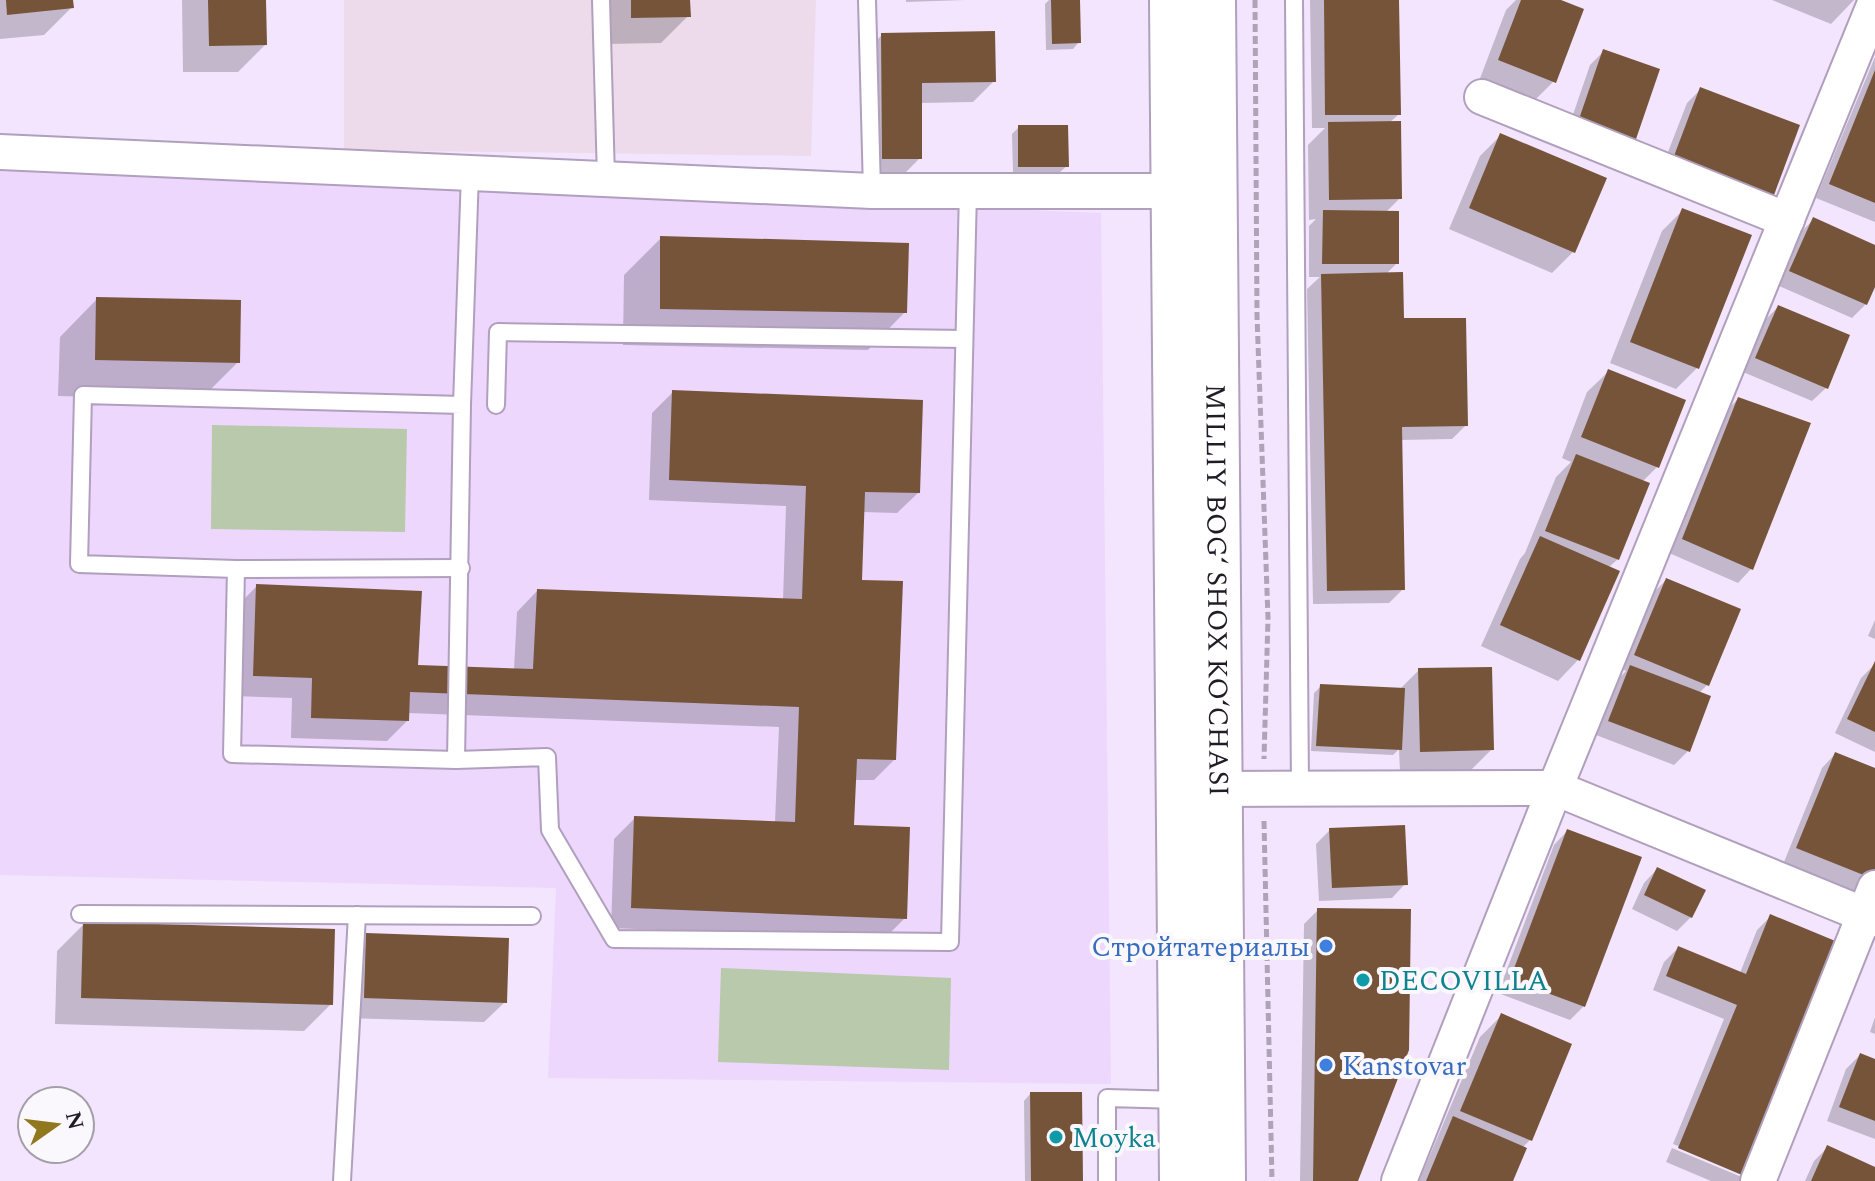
<svg xmlns="http://www.w3.org/2000/svg" width="1875" height="1181" viewBox="0 0 1875 1181" font-family="Spectral,serif">
<rect width="100%" height="100%" fill="#f3e5fe"/>
<polygon fill="#edd7fd" points="0,169 1101,213 1111,1084 548,1078 556,888 0,875"/>
<polygon fill="#eddbec" points="344,0 816,0 811,156 344,150"/>
<g fill="#b9c9ac">
<polygon points="212,425 407,429 405,532 211,529"/>
<polygon points="721,968 951,978 949,1070 718,1062"/>
</g>
<g fill="#0003">
<polygon points="0,0 71,0 71,8 44,35 0,39"/>
<polygon points="182,0 264,0 265,45 238,72 183,72"/>
<polygon points="604,0 688,0 688,16 661,43 605,44"/>
<polygon points="906,0 965,0 906,2"/>
<polygon points="1049,0 1078,0 1079,42 1073,49 1046,50 1045,4"/>
<polygon points="1310,0 1397,0 1399,114 1389,123 1400,198 1385,213 1397,263 1385,275 1402,320 1466,425 1452,439 1400,440 1403,589 1389,603 1313,604 1307,289 1320,277 1309,277 1309,226 1316,219 1309,220 1308,145 1325,128 1312,128"/>
<polygon points="1516,0 1555,0 1554,81 1533,102 1479,81 1506,10"/>
<polygon points="1772,0 1854,0 1831,24"/>
<polygon points="882,35 994,81 973,102 920,103 920,158 899,179 862,179 861,55"/>
<polygon points="1604,51 1658,70 1566,135 1590,65"/>
<polygon points="1875,57 1875,222 1816,198"/>
<polygon points="1701,89 1772,194 1758,208 1661,170 1687,103"/>
<polygon points="1019,127 1067,166 1060,172 1013,172 1012,134"/>
<polygon points="1501,135 1573,252 1552,273 1449,229 1480,156"/>
<polygon points="1683,210 1749,236 1697,368 1676,389 1610,363 1662,231"/>
<polygon points="1813,220 1875,247 1875,282 1866,304 1852,318 1777,285 1799,234"/>
<polygon points="661,238 905,312 868,350 623,345 624,275"/>
<polygon points="97,299 238,362 200,400 58,396 60,337"/>
<polygon points="1778,307 1826,388 1812,401 1743,372 1764,321"/>
<polygon points="1608,372 1657,467 1642,482 1618,559 1608,568 1578,660 1558,681 1481,646 1520,559 1525,553 1556,477 1571,462 1562,458 1587,392"/>
<polygon points="673,392 918,493 897,513 863,512 860,582 894,760 874,780 854,780 852,827 905,918 884,939 611,928 614,839 635,818 775,823 779,727 408,713 407,721 387,741 291,738 292,698 233,696 236,607 257,586 416,667 514,670 517,612 537,591 783,601 786,506 649,500 652,413"/>
<polygon points="1738,399 1751,569 1738,583 1669,553 1724,413"/>
<polygon points="1666,580 1708,684 1699,693 1688,751 1674,765 1596,735 1616,681 1626,671 1622,669 1652,594"/>
<polygon points="1875,620 1875,639 1868,636"/>
<polygon points="1875,664 1875,752 1835,733 1861,678"/>
<polygon points="1419,670 1492,749 1471,770 1400,772 1399,749 1393,755 1311,751 1314,693 1321,686 1399,690"/>
<polygon points="1835,754 1875,770 1875,864 1856,891 1784,862 1822,768"/>
<polygon points="1330,830 1405,884 1392,898 1319,901 1316,844"/>
<polygon points="1567,831 1584,1006 1570,1020 1498,993 1554,845"/>
<polygon points="1657,869 1691,917 1677,931 1632,909 1644,883"/>
<polygon points="1318,910 1356,1181 1300,1181 1304,924"/>
<polygon points="1771,916 1744,1181 1711,1181 1666,1162 1672,1148 1744,1178 1744,1173 1673,1144 1724,1019 1653,990 1664,962 1678,948 1740,973 1757,930"/>
<polygon points="84,924 331,1004 304,1031 55,1024 57,951"/>
<polygon points="367,935 505,1002 484,1022 344,1018 346,956"/>
<polygon points="1501,1016 1530,1140 1522,1148 1511,1181 1419,1181 1480,1037"/>
<polygon points="1875,1017 1875,1034 1870,1032"/>
<polygon points="1860,1055 1875,1061 1875,1139 1827,1121 1846,1069"/>
<polygon points="1030,1094 1081,1181 1025,1181 1024,1101"/>
<polygon points="1828,1147 1875,1169 1875,1181 1805,1181 1814,1161"/>
</g>
<g fill="#76543a">
<polygon points="6,0 73,0 74,8 7,15"/>
<polygon points="208,0 266,0 267,45 209,46"/>
<polygon points="631,0 690,0 691,17 631,18"/>
<polygon points="1051,0 1080,0 1081,43 1052,44"/>
<polygon points="1324,0 1399,0 1401,115 1325,115"/>
<polygon points="1521,0 1561,0 1584,9 1556,83 1498,60"/>
<polygon points="995,31 996,82 922,83 922,159 882,159 881,33"/>
<polygon points="1603,49 1660,69 1635,142 1578,122"/>
<polygon points="1875,70 1875,203 1829,184"/>
<polygon points="1700,87 1800,125 1774,195 1674,156"/>
<polygon points="1401,121 1402,199 1329,200 1328,122"/>
<polygon points="1018,125 1068,125 1069,167 1018,167"/>
<polygon points="1500,133 1607,178 1575,253 1469,208"/>
<polygon points="1682,208 1752,235 1699,369 1630,342"/>
<polygon points="1323,210 1399,211 1399,264 1322,264"/>
<polygon points="1813,217 1875,245 1875,287 1867,305 1789,271"/>
<polygon points="660,236 909,243 907,313 660,309"/>
<polygon points="1403,272 1404,318 1466,318 1468,426 1402,427 1405,590 1327,591 1321,274"/>
<polygon points="96,297 241,300 240,363 95,360"/>
<polygon points="1778,305 1850,335 1828,389 1755,358"/>
<polygon points="1608,369 1686,400 1659,468 1581,437"/>
<polygon points="672,390 923,400 920,493 865,492 862,580 903,581 896,760 857,759 854,825 910,827 907,919 631,908 634,816 795,822 799,707 410,692 409,721 311,718 312,678 253,676 256,584 422,591 418,665 533,669 537,589 802,599 806,486 669,480"/>
<polygon points="1738,397 1811,423 1753,570 1682,539"/>
<polygon points="1576,454 1650,483 1619,560 1545,531"/>
<polygon points="1540,536 1620,571 1580,661 1500,625"/>
<polygon points="1666,578 1741,609 1709,686 1634,655"/>
<polygon points="1875,661 1875,732 1847,719"/>
<polygon points="1630,665 1711,696 1690,752 1608,721"/>
<polygon points="1492,667 1494,750 1420,752 1418,668"/>
<polygon points="1320,684 1405,688 1402,750 1316,746"/>
<polygon points="1835,752 1875,768 1875,869 1871,878 1796,848"/>
<polygon points="1405,825 1408,885 1332,888 1329,828"/>
<polygon points="1567,829 1642,857 1585,1007 1510,979"/>
<polygon points="1657,867 1706,890 1692,918 1644,895"/>
<polygon points="1317,908 1411,909 1409,1050 1358,1181 1313,1181"/>
<polygon points="1770,914 1845,945 1749,1178 1678,1148 1737,1005 1666,976 1678,946 1746,974"/>
<polygon points="83,922 335,929 333,1005 81,998"/>
<polygon points="366,933 509,938 507,1003 364,998"/>
<polygon points="1501,1013 1572,1044 1532,1141 1460,1111"/>
<polygon points="1860,1053 1875,1059 1875,1121 1839,1107"/>
<polygon points="1030,1092 1082,1092 1083,1181 1031,1181"/>
<polygon points="1453,1116 1527,1148 1513,1181 1426,1181"/>
<polygon points="1827,1145 1875,1167 1875,1181 1811,1181"/>
</g>
<g fill="none" stroke-linecap="round" stroke-linejoin="round">
<defs>
<g id="service">
<polyline points="601,0 606,178"/>
<polyline points="867,0 872,191"/>
<polyline points="1294,0 1300,789"/>
<polyline points="462,405 83,395 79,564 236,569 232,754 456,760 462,405 470,173"/>
<polyline points="496,405 498,332 964,339"/>
<polyline points="236,569 461,568"/>
<polyline points="456,760 547,757 550,830 614,939 950,942 968,191"/>
<polyline points="80,914 532,916"/>
<polyline points="342,1181 357,915"/>
<polyline points="1107,1181 1107,1098 1180,1100"/>
</g>
<g id="minor">
<polyline points="1482,97 1787,220"/>
<polyline points="0,152 872,191 1173,191"/>
<polyline points="1220,789 1555,788 1875,919"/>
<polyline points="1399,1181 1555,788 1875,3"/>
<polyline points="1758,1181 1875,888"/>
</g>
<g id="secondary">
<polyline points="1172,0 1182,1181"/>
<path id="s1" d="M1213,0l10,1181"/>
</g>
</defs>
<use href="#service" stroke="#b09fbd" stroke-width="20"/>
<use href="#minor" stroke="#b09fbd" stroke-width="38"/>
<use href="#secondary" stroke="#b09fbd" stroke-width="48"/>
<g stroke="#afa3b8" stroke-width="5" stroke-dasharray="8 4" stroke-linecap="butt">
<polyline points="1255,0 1257,316 1268,618 1264,759"/>
<polyline points="1264,821 1272,1181"/>
</g>
<use href="#service" stroke="#fff" stroke-width="16"/>
<use href="#minor" stroke="#fff" stroke-width="34"/>
<use href="#secondary" stroke="#fff" stroke-width="44"/>
</g>
<g fill="#3f7fe0" stroke="#faf7fd" stroke-width="3">
<circle cx="1326" cy="946" r="8"/>
<circle cx="1326" cy="1065" r="8"/>
</g>
<g fill="#0f9aa8" stroke="#faf7fd" stroke-width="3">
<circle cx="1363" cy="980" r="8"/>
<circle cx="1056" cy="1137" r="8"/>
</g>
<g text-anchor="middle" stroke-width="8" stroke-linejoin="round" paint-order="stroke">
<g font-size="28" fill="#211b26" stroke="#faf7fd">
<text dy="10" stroke="none"><textPath href="#s1" startOffset="590">MILLIY BOG‘ SHOX KO‘CHASI</textPath></text>
</g>
<g font-size="28" fill="#366cbe" stroke="#faf7fd" text-anchor="end">
<text x="1310" y="956">Стройтатериалы</text>
<text x="1342" y="1075" text-anchor="start">Kanstovar</text>
</g>
<g font-size="28" fill="#0d838f" stroke="#faf7fd" text-anchor="start">
<text x="1379" y="990">DECOVILLA</text>
<text x="1072" y="1147">Moyka</text>
</g>
</g>
<g transform="translate(56 1125) rotate(76)"><circle r="38" fill="#faf7fd" stroke="#a39fa7" stroke-width="2"/>
<path d="M0-6L14 30L0 20L-14 30Z" fill="#91771d"/>
<text y="-12" font-size="22" font-weight="bold" text-anchor="middle" fill="#211b26">N</text>
</g>
</svg>
